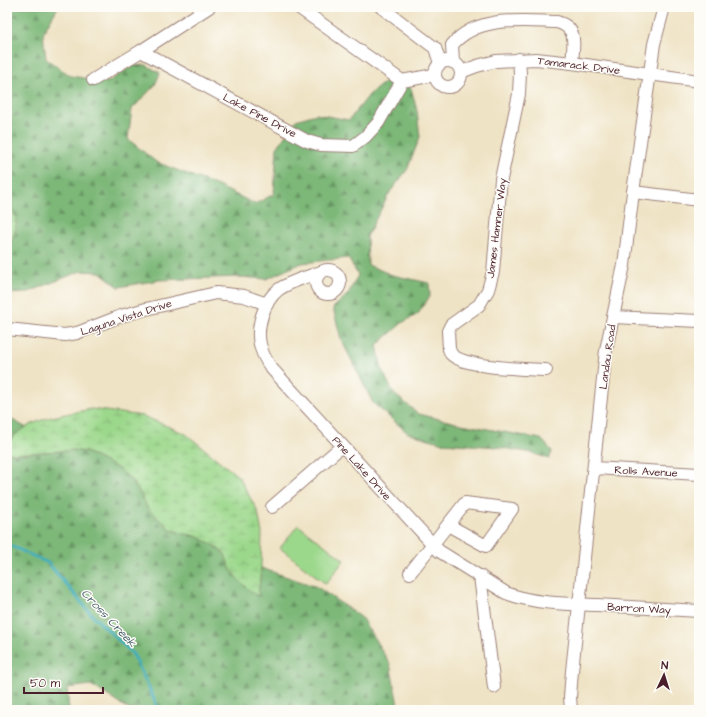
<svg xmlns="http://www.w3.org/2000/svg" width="706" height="717" viewBox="0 0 706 717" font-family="'Architects Daughter',sans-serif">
<defs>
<pattern id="forest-firs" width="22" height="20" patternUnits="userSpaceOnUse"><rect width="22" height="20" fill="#7db878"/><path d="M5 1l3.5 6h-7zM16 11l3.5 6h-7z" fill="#689563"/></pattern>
<pattern id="wetland-marsh" width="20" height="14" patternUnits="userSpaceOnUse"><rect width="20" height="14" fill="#9cd88c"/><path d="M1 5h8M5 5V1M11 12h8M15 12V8" fill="none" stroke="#88b979"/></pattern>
</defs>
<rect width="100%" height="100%" fill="#fdfcf7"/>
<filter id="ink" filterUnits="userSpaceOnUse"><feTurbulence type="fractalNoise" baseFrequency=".025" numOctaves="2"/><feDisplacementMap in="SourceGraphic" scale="8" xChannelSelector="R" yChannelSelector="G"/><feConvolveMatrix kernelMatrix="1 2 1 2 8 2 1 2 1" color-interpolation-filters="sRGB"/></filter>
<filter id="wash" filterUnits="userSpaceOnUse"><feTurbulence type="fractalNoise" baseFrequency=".012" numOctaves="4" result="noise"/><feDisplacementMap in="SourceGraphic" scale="16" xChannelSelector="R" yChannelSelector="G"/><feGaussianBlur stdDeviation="0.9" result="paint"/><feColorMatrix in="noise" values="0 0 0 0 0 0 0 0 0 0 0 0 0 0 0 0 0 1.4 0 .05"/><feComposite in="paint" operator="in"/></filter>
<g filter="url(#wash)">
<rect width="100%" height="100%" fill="#efe3c5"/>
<polygon fill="#9cd88c" stroke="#737c5c" points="298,525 344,560 326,584 280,548"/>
<g fill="url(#forest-firs)" stroke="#646c52">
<polygon points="7,7 58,7 43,33 46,59 71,76 108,82 132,66 146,65 160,73 155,85 132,109 128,139 156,162 218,186 255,204 274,194 277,148 296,120 316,114 349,120 370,94 385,82 411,88 417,111 420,137 407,170 390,192 367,236 368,265 392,275 429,283 430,296 418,314 402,323 377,345 382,370 394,394 419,414 456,423 541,439 552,451 549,459 532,453 497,447 443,443 408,433 373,403 341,339 333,308 348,294 358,275 348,258 302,263 266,279 239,277 159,280 119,287 100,272 81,271 26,293 7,294"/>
<polygon points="7,417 25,427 7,444"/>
<polygon points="74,450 86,452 119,469 131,480 141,494 148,509 171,530 181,533 196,536 212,544 225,554 229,566 258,595 261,568 317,587 361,617 390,664 399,710 130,710 91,685 67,688 69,710 7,710 7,452 14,454"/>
</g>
<g fill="url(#wetland-marsh)" stroke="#737c5c">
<path d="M7,204c17,15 6,32 0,50z"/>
<path d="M91,409l52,7 43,18 53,43 19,35 4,21 -1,35 -3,28 -8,-5 -13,-13 -8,-12 -4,-12 -13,-10 -16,-8 -15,-3 -10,-3 -23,-21 -7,-15 -10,-14 -12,-11 -33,-17 -12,-2 -60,4 -7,-2v-8c21,-27 53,-28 84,-35z"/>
</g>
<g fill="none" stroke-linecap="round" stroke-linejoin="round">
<polyline stroke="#41aebe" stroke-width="3" points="7,544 48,563 93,616 130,651 134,656 159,710"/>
</g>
</g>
<g filter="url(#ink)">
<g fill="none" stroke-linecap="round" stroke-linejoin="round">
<defs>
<g id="minor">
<polyline points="209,7 141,51 307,141 321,145 353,146 365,137 378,123 402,81 434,75"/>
<polyline points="298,7 402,81"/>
<polyline points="381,7 435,48 440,63"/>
<path d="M519,59l1,14 -1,21 -18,85 -8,93 -5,18 -9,15 -28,20 -3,6 1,18 2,5c13,14 74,15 95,16"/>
<circle cx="448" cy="74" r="13"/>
<path d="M453,62l-1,-17c25,-30 70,-24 105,-23 22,6 16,23 15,41"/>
<polyline points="461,72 477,66 496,61 536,59 572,63 699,81"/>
<polyline points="93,80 141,51"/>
<polyline points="633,192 699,200"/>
<circle cx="328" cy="282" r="12"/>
<path d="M321,272c-14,5 -31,9 -43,18 -14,11 -22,37 -18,54 2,10 6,17 12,25l167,182 67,42c28,11 61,11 91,12 34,2 68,4 102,6"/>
<polyline points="613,317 699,321"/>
<polyline points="7,329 65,335 77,333 121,316 146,309 216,293 244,296 267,304"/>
<polyline points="594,468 699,474"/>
<polyline points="272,507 342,446"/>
<polyline points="410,573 465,503 512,509 486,546 448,525"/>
<polyline points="480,576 494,687"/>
<polyline points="571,710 570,697 572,671 606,350 624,265 633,192 654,44 664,7"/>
</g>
</defs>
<use href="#minor" stroke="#9c8178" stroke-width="14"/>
<use href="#minor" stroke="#fff" stroke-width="12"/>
</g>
</g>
<g text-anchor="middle" stroke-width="3" stroke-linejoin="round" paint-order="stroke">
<g font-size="11" fill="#4a1f2b" stroke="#fdfcf7">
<text transform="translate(579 65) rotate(7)" y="4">Tamarack Drive</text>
<text transform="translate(260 115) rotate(28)" y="4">Lake Pine Drive</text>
<text transform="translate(496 228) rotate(-83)" y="4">James Hamner Way</text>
<text transform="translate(126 317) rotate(-18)" y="4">Laguna Vista Drive</text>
<text transform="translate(607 357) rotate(-82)" y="4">Landau Road</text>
<text transform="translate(362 468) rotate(48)" y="4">Pine Lake Drive</text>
<text transform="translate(646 471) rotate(3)" y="4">Rolls Avenue</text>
<text transform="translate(639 608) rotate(3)" y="4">Barron Way</text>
</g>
<g font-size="12" font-style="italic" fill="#465f6d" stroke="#fdfcf7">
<text transform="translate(109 618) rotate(47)" y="4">Cross Creek</text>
</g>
</g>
<rect width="706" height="717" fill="none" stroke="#fdfcf7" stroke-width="24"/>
<g transform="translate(664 675) rotate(4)" stroke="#fdfcf7" stroke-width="3" paint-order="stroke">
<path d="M0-3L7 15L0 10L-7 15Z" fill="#4a1f2b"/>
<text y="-6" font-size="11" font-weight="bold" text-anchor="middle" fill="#4a1f2b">N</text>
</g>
<path d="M24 687v6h79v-6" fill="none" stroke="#4a1f2b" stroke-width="2"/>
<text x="30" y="687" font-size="12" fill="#4a1f2b" stroke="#fdfcf7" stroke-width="3" paint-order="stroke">50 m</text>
</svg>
